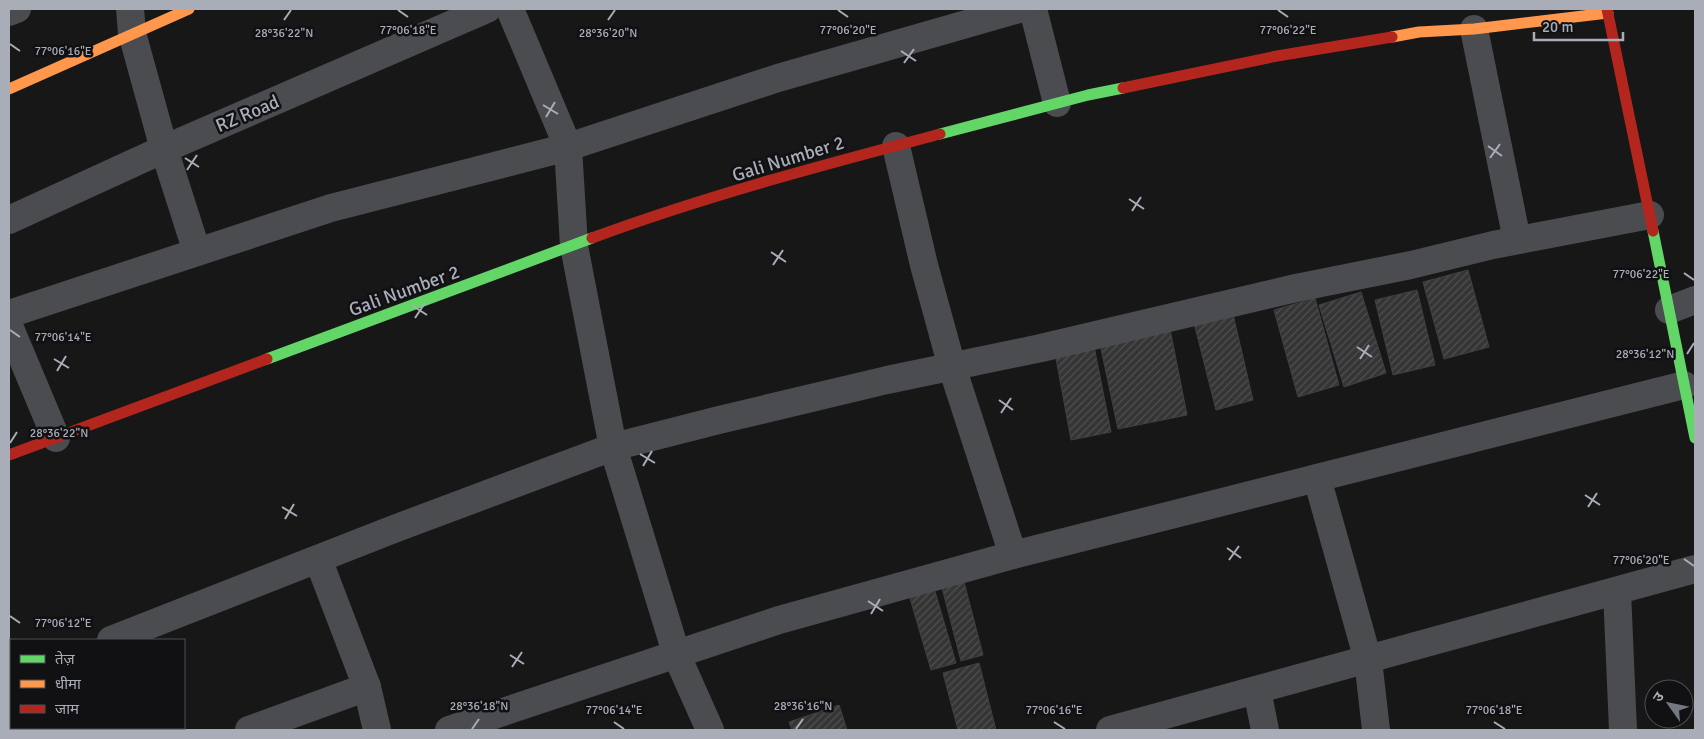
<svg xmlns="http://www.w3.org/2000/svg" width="1704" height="739" viewBox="0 0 1704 739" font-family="Signika,'Noto Sans Devanagari',sans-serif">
<defs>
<pattern id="building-hatch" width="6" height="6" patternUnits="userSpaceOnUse" patternTransform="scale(1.25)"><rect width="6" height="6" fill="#353536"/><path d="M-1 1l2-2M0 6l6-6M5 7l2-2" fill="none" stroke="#4f5051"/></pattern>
</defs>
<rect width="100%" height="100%" fill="#171717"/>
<g fill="url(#building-hatch)" stroke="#3f4043">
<polygon points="1468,270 1489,347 1444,359 1423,282"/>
<polygon points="1417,290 1435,365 1393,375 1375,300"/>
<polygon points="1361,292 1386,373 1344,387 1319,305"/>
<polygon points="1315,298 1339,385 1298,397 1274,310"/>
<polygon points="1232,310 1253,400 1216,410 1193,319"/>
<polygon points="1170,329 1187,415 1118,429 1100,344"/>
<polygon points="1094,346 1111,432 1071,440 1055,353"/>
<polygon points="963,578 983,655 961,661 941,584"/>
<polygon points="934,588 956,663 931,670 909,595"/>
<polygon points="979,663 996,730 958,730 943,673"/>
<polygon points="839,705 847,730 792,730 789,722"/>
</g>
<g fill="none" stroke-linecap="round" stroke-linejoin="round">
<g stroke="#4b4c50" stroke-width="28">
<polyline points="130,9 132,33 164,149 197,252"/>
<polyline points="510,9 568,147 574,246 613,447 677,656 710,730"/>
<polyline points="1033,9 1057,103"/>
<polyline points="9,12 17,9"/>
<polyline points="1474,29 1517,240"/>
<polyline points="896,146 924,265 952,367 1013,555"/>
<polyline points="9,220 164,149 487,9"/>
<polyline points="1669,310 1695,300"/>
<polyline points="9,314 331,208 568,147 778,78 1019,9"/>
<polyline points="9,326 56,438"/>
<polyline points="1317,478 1368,660 1376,730"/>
<polyline points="318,559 367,687 377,730"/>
<polyline points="1617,591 1623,730"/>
<polyline points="111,640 394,529 613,447 719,420 887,380 1041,348 1296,288 1411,265 1493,245 1650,215"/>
<polyline points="9,688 11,687"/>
<polyline points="1257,690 1265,730"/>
<polyline points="140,728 141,730"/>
<polyline points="249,730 367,687"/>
<polyline points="449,730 779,620 1013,555 1684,385"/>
<polyline points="1110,730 1695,569"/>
</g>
<g stroke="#63d668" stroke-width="11">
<polyline points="940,134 1088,95 1123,88"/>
<polyline points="1653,231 1695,438"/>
<polyline points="267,359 592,238"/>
</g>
<g stroke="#ff974d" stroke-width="11">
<polyline points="1392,37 1419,32 1474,29 1608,13"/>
<polyline points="9,89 189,9"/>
</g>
<g stroke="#b3261e" stroke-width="11">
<polyline points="1607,9 1653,231"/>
<polyline points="1123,88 1277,56 1392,37"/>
<path d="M592,238c113,-42 231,-73 348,-104"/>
<polyline points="9,455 267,359"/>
</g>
</g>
<path fill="none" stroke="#a8adb8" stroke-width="2" d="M398,10l10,7M838,10l10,7M1278,10l10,7M284,20l7,-10M608,20l7,-10M10,44l10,7M901,51l15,10M904,63l10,-14M543,105l15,9M546,117l9,-15M1488,146l14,10M185,158l14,9M1490,158l10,-14M187,170l10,-15M1129,199l15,10M1132,211l9,-14M771,252l15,10M773,265l10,-15M1684,273l10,7M413,306l14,9M415,318l10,-15M10,330l10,7M1357,347l15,10M1687,354l7,-11M54,359l15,9M1360,359l9,-14M57,371l9,-15M999,400l14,10M1001,413l10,-15M10,443l7,-11M640,454l15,9M643,466l9,-15M1585,495l15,10M282,507l15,9M1588,507l9,-14M285,519l9,-15M1227,548l14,10M1684,559l10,7M1229,560l10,-14M868,601l15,10M871,614l9,-15M10,616l10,7M510,655l14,9M512,667l10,-15M614,722l10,7M1054,722l11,7M1494,722l11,7M472,729l7,-10M796,729l7,-10"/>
<g text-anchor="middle" stroke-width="5" stroke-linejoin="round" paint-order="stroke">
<g font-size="19" fill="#a8adb8" stroke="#111113">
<text transform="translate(247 113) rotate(-23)" y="7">RZ Road</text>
<text transform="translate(788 158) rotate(-17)" y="7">Gali Number 2</text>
<text transform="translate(404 290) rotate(-20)" y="7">Gali Number 2</text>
</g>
</g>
<g font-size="12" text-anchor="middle" fill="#a8adb8" stroke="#111113" stroke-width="5" stroke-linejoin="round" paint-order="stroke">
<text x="408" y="34">77°06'18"E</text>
<text x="848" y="34">77°06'20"E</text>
<text x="1288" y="34">77°06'22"E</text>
<text x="284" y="37">28°36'22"N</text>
<text x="608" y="37">28°36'20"N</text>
<text x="63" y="55">77°06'16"E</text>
<text x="1641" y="278">77°06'22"E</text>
<text x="63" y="341">77°06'14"E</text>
<text x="1645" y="358">28°36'12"N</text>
<text x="59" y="437">28°36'22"N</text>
<text x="1641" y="564">77°06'20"E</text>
<text x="63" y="627">77°06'12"E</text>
<text x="479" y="710">28°36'18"N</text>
<text x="803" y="710">28°36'16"N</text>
<text x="614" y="714">77°06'14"E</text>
<text x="1054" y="714">77°06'16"E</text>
<text x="1494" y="714">77°06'18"E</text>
</g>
<rect width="1704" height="739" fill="none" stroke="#a8adb8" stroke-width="20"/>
<rect x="10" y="639" width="175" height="90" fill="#111113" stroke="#4d4f55"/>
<rect x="20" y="655" width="25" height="8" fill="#63d668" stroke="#4d4f55"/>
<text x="55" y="664" font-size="15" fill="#a8adb8">तेज़</text>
<rect x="20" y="680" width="25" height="8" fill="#ff974d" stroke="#4d4f55"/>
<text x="55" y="689" font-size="15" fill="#a8adb8">धीमा</text>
<rect x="20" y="705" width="25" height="8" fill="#b3261e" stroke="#4d4f55"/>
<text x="55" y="714" font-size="15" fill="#a8adb8">जाम</text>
<g transform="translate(1669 704) rotate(303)"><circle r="24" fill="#111113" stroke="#4d4f55"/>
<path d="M0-4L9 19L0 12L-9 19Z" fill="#757880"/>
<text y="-8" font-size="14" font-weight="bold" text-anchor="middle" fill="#a8adb8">उ</text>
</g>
<path d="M1534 32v8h89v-8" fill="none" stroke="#a8adb8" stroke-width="2.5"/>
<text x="1542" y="32" font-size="15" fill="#a8adb8" stroke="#111113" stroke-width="4" paint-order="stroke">20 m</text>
</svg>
